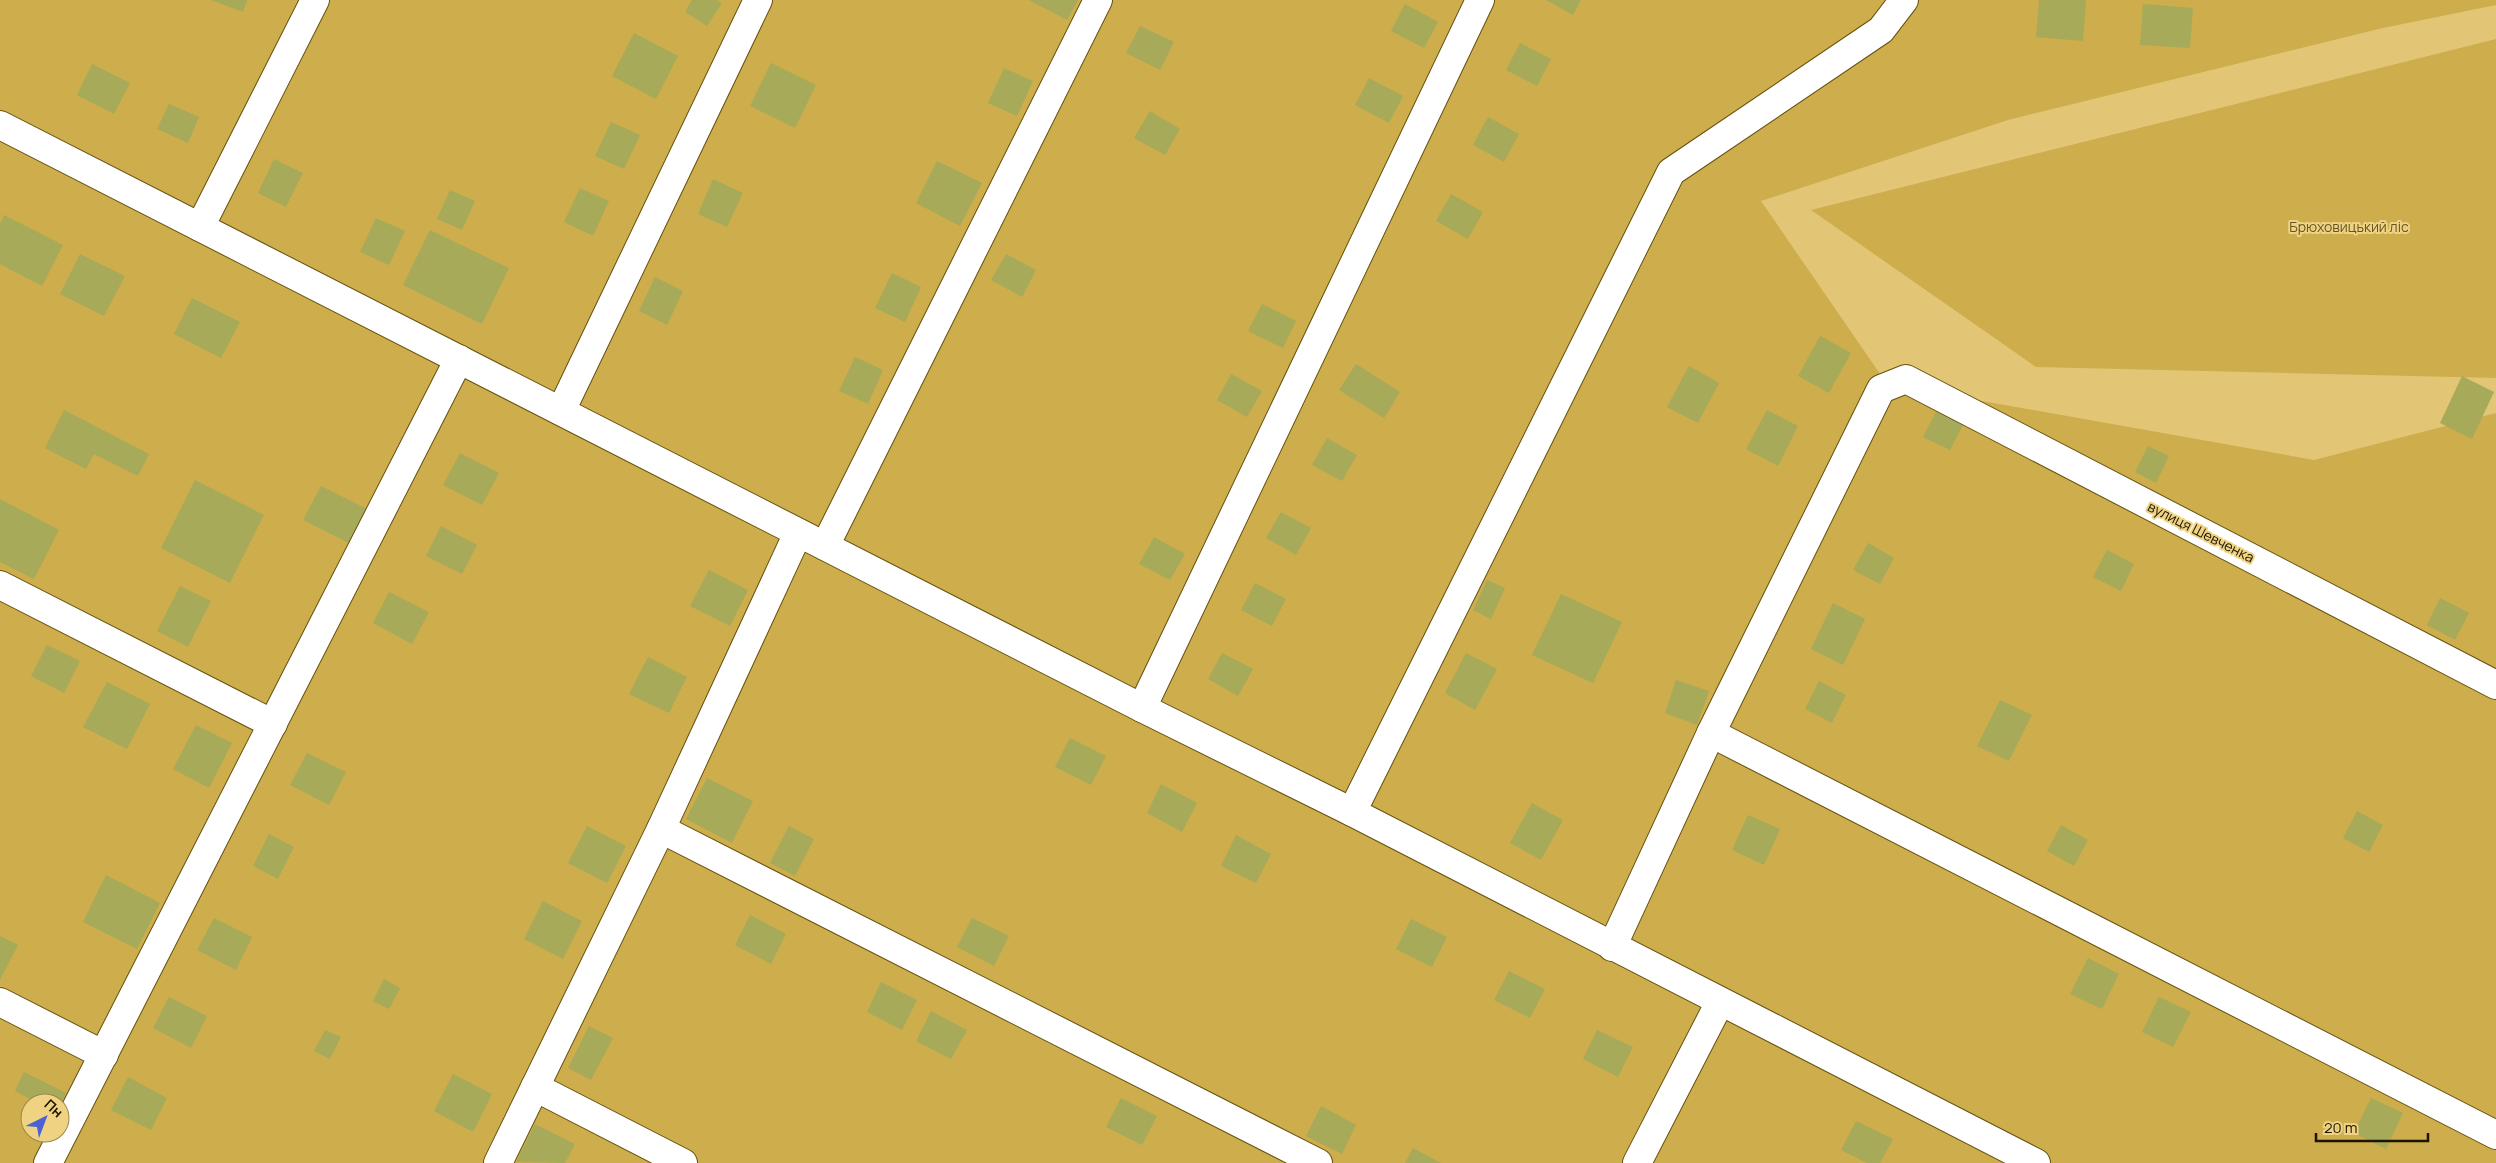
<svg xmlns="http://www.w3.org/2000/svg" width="2496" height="1163" viewBox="0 0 2496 1163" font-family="Manrope,sans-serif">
<rect width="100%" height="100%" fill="#e2c676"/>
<g fill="#cdad4c" fill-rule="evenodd">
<path d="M0,0h2496v5l-113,23 -375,92 -247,81 126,183 427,76 182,-47v750h-2496zM30,1103h30v30h-30z"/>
<polygon points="2496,39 2496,378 2036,367 1811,210"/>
</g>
<g fill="#a7aa59">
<polygon points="211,0 247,0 243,12"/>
<polygon points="692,0 716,0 722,3 707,26 685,12"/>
<polygon points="1029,0 1078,0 1067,20"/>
<polygon points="1546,0 1581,0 1573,15"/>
<polygon points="2039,0 2086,0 2083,41 2036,37"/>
<polygon points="1405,4 1438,22 1424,48 1391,31"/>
<polygon points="2143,4 2193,8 2190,48 2140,45"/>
<polygon points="1140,26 1174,42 1160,70 1126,53"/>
<polygon points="634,33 678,56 656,99 612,76"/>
<polygon points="1520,43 1551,59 1537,86 1506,70"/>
<polygon points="771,63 816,85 795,128 750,106"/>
<polygon points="92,64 130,83 114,114 77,95"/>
<polygon points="1004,68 1033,81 1017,116 988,103"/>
<polygon points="1369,78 1403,96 1389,123 1355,105"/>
<polygon points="169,104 199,117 188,143 157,129"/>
<polygon points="1150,111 1180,129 1165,155 1134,138"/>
<polygon points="1488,117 1519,134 1504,162 1473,145"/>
<polygon points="611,122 640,135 624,169 595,156"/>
<polygon points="274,159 303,173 286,207 258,193"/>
<polygon points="937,161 982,183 960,226 916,203"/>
<polygon points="713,179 743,193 727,227 698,214"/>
<polygon points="580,188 609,201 593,236 564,222"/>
<polygon points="450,190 475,201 462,230 437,219"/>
<polygon points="1451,194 1483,212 1468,239 1436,221"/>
<polygon points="4,215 63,245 42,286 0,264 0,224"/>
<polygon points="376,218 405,231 389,265 360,252"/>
<polygon points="430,230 509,268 482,324 403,285"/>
<polygon points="80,254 125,276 104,316 60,294"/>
<polygon points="1006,254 1036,270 1022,297 991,280"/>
<polygon points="892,273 921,287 905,322 875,308"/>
<polygon points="655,277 683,291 667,325 639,311"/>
<polygon points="192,298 240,322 221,358 174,334"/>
<polygon points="1262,304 1296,321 1283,348 1248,331"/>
<polygon points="1820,336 1851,353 1829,393 1798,376"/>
<polygon points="855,357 883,370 868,404 839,391"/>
<polygon points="1356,364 1400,392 1384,418 1339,390"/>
<polygon points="1689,366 1719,383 1698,423 1667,407"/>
<polygon points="1231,374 1262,391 1247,417 1217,400"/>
<polygon points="2462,376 2494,392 2472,439 2440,423"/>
<polygon points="64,410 149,454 138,476 94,454 86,469 45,448"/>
<polygon points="1767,410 1798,426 1778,466 1746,449"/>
<polygon points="1937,410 1964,423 1950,450 1923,437"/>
<polygon points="1327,438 1357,455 1342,481 1312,465"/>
<polygon points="2148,446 2169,456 2156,483 2135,472"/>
<polygon points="460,453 499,473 482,505 443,485"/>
<polygon points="195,480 264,515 230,583 161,548"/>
<polygon points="321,486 369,510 351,544 303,520"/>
<polygon points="0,499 59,530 34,579 0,562"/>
<polygon points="1281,512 1311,528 1296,555 1266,538"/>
<polygon points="441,526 477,545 462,574 426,556"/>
<polygon points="1154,537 1185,554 1170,580 1139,564"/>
<polygon points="1868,543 1894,558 1880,584 1853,570"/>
<polygon points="2107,550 2134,564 2121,591 2093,577"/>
<polygon points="709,570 748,590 730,626 690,606"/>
<polygon points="1487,580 1505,588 1491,619 1473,610"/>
<polygon points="1255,583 1286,599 1272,626 1241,610"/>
<polygon points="180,586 211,601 188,647 157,631"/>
<polygon points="389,592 429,612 412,644 373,623"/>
<polygon points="1561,594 1622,622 1593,683 1532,655"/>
<polygon points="2440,598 2469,613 2455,640 2427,625"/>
<polygon points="1833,603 1865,619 1843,665 1811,649"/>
<polygon points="47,645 80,661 64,693 31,676"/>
<polygon points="1222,653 1253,669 1238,696 1208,679"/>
<polygon points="1466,653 1497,669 1475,710 1445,693"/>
<polygon points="648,657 687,677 669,713 629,694"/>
<polygon points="1676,680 1709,691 1697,725 1665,713"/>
<polygon points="1819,681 1846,695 1832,723 1805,709"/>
<polygon points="107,682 150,704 127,749 83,727"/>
<polygon points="2000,700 2032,715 2009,761 1977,746"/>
<polygon points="196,725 232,743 209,788 173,769"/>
<polygon points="1070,738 1106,756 1091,785 1055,767"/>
<polygon points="307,753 346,772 329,805 290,785"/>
<polygon points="707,778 753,801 732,843 686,819"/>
<polygon points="1161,784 1197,803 1182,832 1147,813"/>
<polygon points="1532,803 1563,820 1541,860 1510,843"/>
<polygon points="2357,811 2383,825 2369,852 2343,838"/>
<polygon points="1748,815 1780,829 1764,865 1732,850"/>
<polygon points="2061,825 2088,840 2074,866 2047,851"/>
<polygon points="587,826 626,846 607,883 568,863"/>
<polygon points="789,826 814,839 795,876 770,863"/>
<polygon points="269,834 294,847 278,879 253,866"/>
<polygon points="1236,835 1271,854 1256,883 1221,866"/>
<polygon points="106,875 160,903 137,949 83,922"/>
<polygon points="543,901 582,921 563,959 524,939"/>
<polygon points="750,915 786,934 771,964 735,945"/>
<polygon points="214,918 252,937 236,970 197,950"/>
<polygon points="972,918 1009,936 994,966 957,947"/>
<polygon points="1411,919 1447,937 1432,967 1396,949"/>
<polygon points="0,936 18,945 0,980"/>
<polygon points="2088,958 2119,974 2102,1009 2070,994"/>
<polygon points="1509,971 1545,989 1530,1018 1494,1000"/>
<polygon points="384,979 400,988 389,1009 373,1001"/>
<polygon points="881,982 917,1000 902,1030 867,1012"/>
<polygon points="169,997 207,1016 191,1048 153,1028"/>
<polygon points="2159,997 2191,1012 2173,1047 2142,1032"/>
<polygon points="931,1011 967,1030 951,1059 916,1041"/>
<polygon points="589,1026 613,1038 591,1080 568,1068"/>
<polygon points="325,1030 341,1037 330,1059 314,1051"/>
<polygon points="1597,1030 1633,1047 1618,1077 1583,1059"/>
<polygon points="24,1072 66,1093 61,1103 31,1103 32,1100 15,1091"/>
<polygon points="453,1074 492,1094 473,1132 434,1111"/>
<polygon points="128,1077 167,1098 151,1130 111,1110"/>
<polygon points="1121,1098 1157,1116 1142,1145 1106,1127"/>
<polygon points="2371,1098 2403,1113 2386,1149 2354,1133"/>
<polygon points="30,1104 30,1124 22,1120"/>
<polygon points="1321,1106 1356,1125 1342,1154 1306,1136"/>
<polygon points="1856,1121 1893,1139 1880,1163 1867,1163 1841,1150"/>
<polygon points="535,1124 575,1144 565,1163 516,1162"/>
<polygon points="1413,1148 1441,1163 1405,1163"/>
</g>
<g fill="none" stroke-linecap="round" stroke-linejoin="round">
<defs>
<g id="minor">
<polyline points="0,125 1142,708 1352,812 2036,1163"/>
<polyline points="200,227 315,0"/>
<polyline points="561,411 758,0"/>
<polyline points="825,546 1098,0"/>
<polyline points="0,585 273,724"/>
<polyline points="1142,708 1480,0"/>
<polyline points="1711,733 2496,1135"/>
<polyline points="1352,812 1671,172 1881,30 1904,0"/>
<polyline points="661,829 1318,1163"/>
<polyline points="1612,947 1711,733 1881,389 1906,379 2496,685"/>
<polyline points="0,1002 104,1055"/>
<polyline points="535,1087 683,1163"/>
<polyline points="48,1163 459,359"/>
<polyline points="498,1163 661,829 798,533"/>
<polyline points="1637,1163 1720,1002"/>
</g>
</defs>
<use href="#minor" stroke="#65510f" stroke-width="30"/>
<use href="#minor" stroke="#fff" stroke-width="28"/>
</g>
<g text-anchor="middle" stroke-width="4" stroke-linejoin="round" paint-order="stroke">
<g font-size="14" fill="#645525" stroke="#efd383">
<text x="2349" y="232">Брюховицький ліс</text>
</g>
<g font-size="14" fill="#1d1500" stroke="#efd383">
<text transform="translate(2201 532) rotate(27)" y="5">вулиця Шевченка</text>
</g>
</g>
<g transform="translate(45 1118) rotate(42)"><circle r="24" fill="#efd383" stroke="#9b874f"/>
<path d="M0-4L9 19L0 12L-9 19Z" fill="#4b61d6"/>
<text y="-8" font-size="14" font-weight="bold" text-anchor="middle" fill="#1d1500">Пн</text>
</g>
<path d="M2316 1133v8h112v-8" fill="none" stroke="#1d1500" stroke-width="2.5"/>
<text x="2324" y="1133" font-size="15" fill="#1d1500" stroke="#efd383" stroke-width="4" paint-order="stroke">20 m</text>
</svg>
